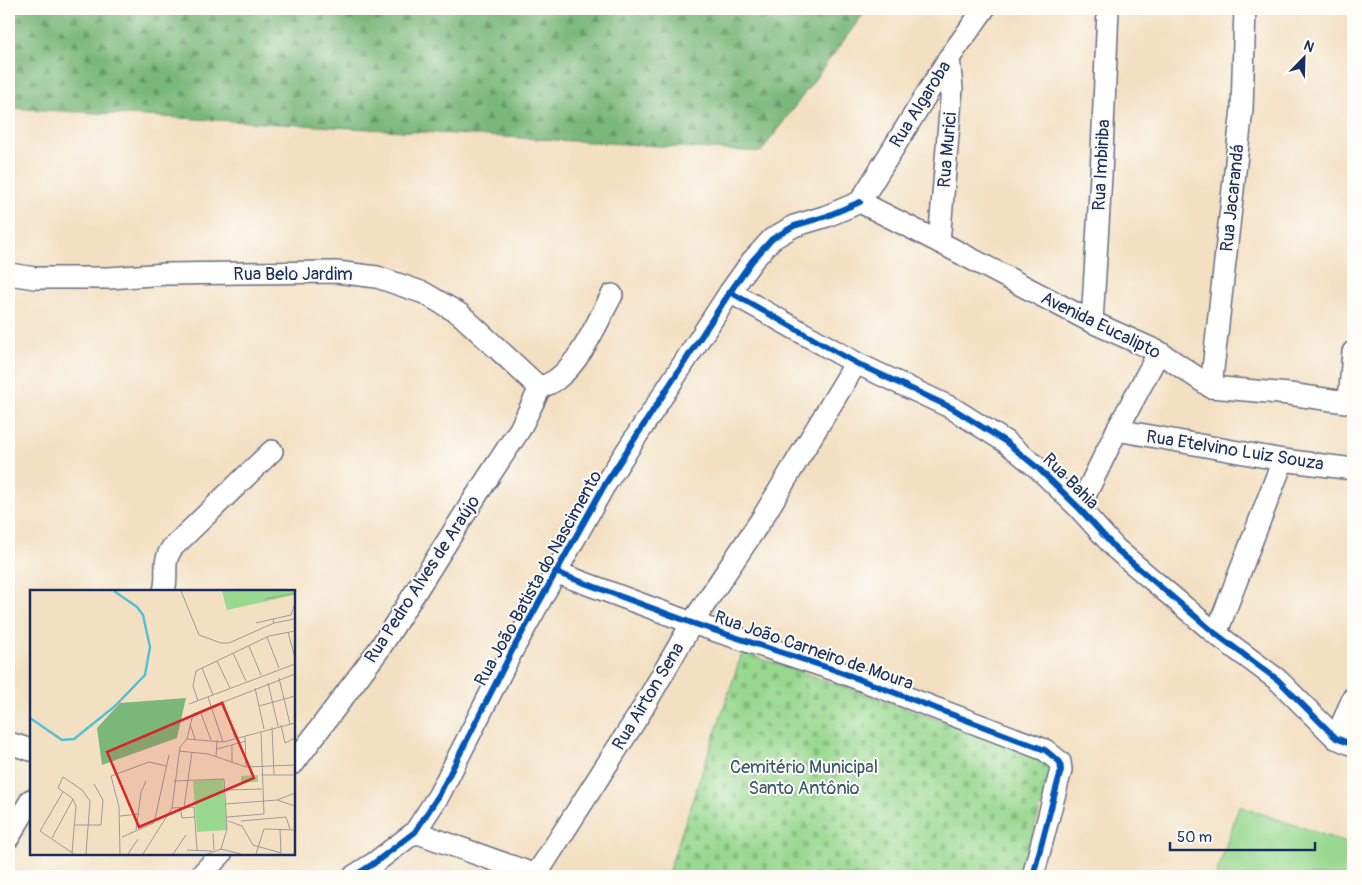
<svg xmlns="http://www.w3.org/2000/svg" width="1362" height="885" viewBox="0 0 1362 885" font-family="Pangolin,sans-serif">
<defs>
<pattern id="forest-firs" width="22" height="20" patternUnits="userSpaceOnUse" patternTransform="scale(1.25)"><rect width="22" height="20" fill="#7ab87a"/><path d="M5 1l3.5 6h-7zM16 11l3.5 6h-7z" fill="#639667"/></pattern>
<pattern id="cemetery-stones" width="16" height="16" patternUnits="userSpaceOnUse" patternTransform="scale(1.25)"><rect width="16" height="16" fill="#98d88f"/><path d="M2 7V4a2 2 0 0 1 4 0v3zM10 15v-3a2 2 0 0 1 4 0v3z" fill="#82ba7e"/></pattern>
</defs>
<rect width="100%" height="100%" fill="#fdfcf7"/>
<filter id="ink" filterUnits="userSpaceOnUse"><feTurbulence type="fractalNoise" baseFrequency=".02" numOctaves="2"/><feDisplacementMap in="SourceGraphic" scale="10" xChannelSelector="R" yChannelSelector="G"/><feConvolveMatrix kernelMatrix="1 2 1 2 8 2 1 2 1" color-interpolation-filters="sRGB"/></filter>
<filter id="wash" filterUnits="userSpaceOnUse"><feTurbulence type="fractalNoise" baseFrequency=".0096" numOctaves="4" result="noise"/><feDisplacementMap in="SourceGraphic" scale="20" xChannelSelector="R" yChannelSelector="G"/><feGaussianBlur stdDeviation="1.12" result="paint"/><feColorMatrix in="noise" values="0 0 0 0 0 0 0 0 0 0 0 0 0 0 0 0 0 1.4 0 .05"/><feComposite in="paint" operator="in"/></filter>
<g filter="url(#wash)">
<rect width="100%" height="100%" fill="#f3e0c2"/>
<polygon fill="url(#forest-firs)" stroke="#4a746c" points="9,9 867,9 761,152 9,108"/>
<polygon fill="url(#cemetery-stones)" stroke="#5a8476" points="742,653 778,664 1055,760 1020,876 667,876"/>
<polygon fill="#98d88f" stroke="#5a8476" points="1239,806 1353,845 1353,876 1216,876"/>
</g>
<g filter="url(#ink)">
<g fill="none" stroke-linecap="round" stroke-linejoin="round">
<defs>
<g id="street">
<polyline points="860,202 939,242 1092,322 1159,352 1211,387 1289,394 1353,403"/>
<polyline points="860,202 949,58 984,9"/>
<polyline points="939,242 952,88 949,58"/>
<polyline points="9,274 35,278 109,278 166,274 336,272 377,277 424,293 460,314 540,388"/>
<polyline points="730,292 856,363 952,408 1006,442 1039,469 1079,508 1116,549 1216,634 1278,680 1336,738 1353,745"/>
<polyline points="1092,322 1101,176 1108,9"/>
<polyline points="1211,387 1242,109 1245,9"/>
<path d="M540,388c5,-3 12,-5 17,-9 25,-19 40,-57 55,-84"/>
<polyline points="1349,402 1353,352"/>
<polyline points="1117,430 1283,460 1353,469"/>
<polyline points="1079,508 1117,430 1159,352"/>
<polyline points="555,572 692,623 835,670 1045,750 1060,762 1061,770 1033,876"/>
<path d="M164,591c5,-16 -3,-27 8,-43l100,-97"/>
<polyline points="1216,634 1283,460"/>
<polyline points="1336,738 1353,698"/>
<polyline points="9,743 31,750"/>
<polyline points="294,763 380,648 476,496 520,429 540,388"/>
<polyline points="415,832 539,876"/>
<polyline points="9,837 31,800"/>
<polyline points="536,875 640,713 692,623 763,517 856,363"/>
<polyline points="200,876 221,854"/>
<polyline points="354,876 373,864 415,832 439,795 512,651 604,486 730,292 752,261 772,239 794,226 827,216 860,202"/>
</g>
</defs>
<use href="#street" stroke="#676d81" stroke-width="24"/>
<use href="#street" stroke="#fff" stroke-width="21"/>
<defs>
<g id="cycleway">
<polyline points="730,292 856,363 952,408 1006,442 1039,469 1079,508 1116,549 1216,634 1278,680 1336,738 1353,745"/>
<polyline points="555,572 692,623 835,670 1045,750 1060,762 1061,770 1033,876"/>
<polyline points="354,876 373,864 415,832 439,795 512,651 604,486 730,292 752,261 772,239 794,226 827,216 860,202"/>
</g>
</defs>
<use href="#cycleway" stroke="#fdfcf7" stroke-width="9"/>
<use href="#cycleway" stroke="#0057b8" stroke-width="6"/>
</g>
</g>
<g text-anchor="middle" stroke-width="4" stroke-linejoin="round" paint-order="stroke">
<g font-size="18" fill="#1b2f5e" stroke="#fdfcf7">
<text transform="translate(920 104) rotate(-58)" y="6">Rua Algaroba</text>
<text transform="translate(947 150) rotate(-85)" y="6">Rua Murici</text>
<text transform="translate(1101 165) rotate(-87)" y="6">Rua Imbiriba</text>
<text transform="translate(1232 198) rotate(-84)" y="6">Rua Jacarandá</text>
<text x="293" y="280">Rua Belo Jardim</text>
<text transform="translate(1101 325) rotate(26)" y="6">Avenida Eucalipto</text>
<text transform="translate(1235 450) rotate(9)" y="6">Rua Etelvino Luiz Souza</text>
<text transform="translate(1071 481) rotate(45)" y="6">Rua Bahia</text>
<text transform="translate(538 578) rotate(-61)" y="6">Rua João Batista do Nascimento</text>
<text transform="translate(422 579) rotate(-57)" y="6">Rua Pedro Alves de Araújo</text>
<text transform="translate(814 650) rotate(19)" y="6">Rua João Carneiro de Moura</text>
<text transform="translate(648 696) rotate(-59)" y="6">Rua Airton Sena</text>
</g>
<g font-size="18" fill="#3a596a" stroke="#fdfcf7">
<text x="804" y="773">Cemitério Municipal<tspan x="804" dy="21">Santo Antônio</tspan></text>
</g>
</g>
<g transform="translate(30 590)">
<rect width="265" height="265" fill="#f3e0c2"/>
<path d="M192,1h73v4l-68,15z" fill="#98d88f"/>
<path d="M156,108l-9,40 -75,27 -5,-37 23,-25z" fill="#7ab87a"/>
<path d="M193,189l4,51 -30,2 -4,-51z" fill="#98d88f"/>
<path d="M228,185v7l-17,1v-7z" fill="#98d88f"/>
<path fill="none" stroke="#57bfd5" stroke-width="2.5" d="M0,128l32,22 12,-1 41,-33 30,-31 5,-28 -7,-32 -6,-8 -23,-16"/>
<path fill="none" stroke="#9d999a" stroke-width="1" d="M151,1l18,44 22,8h8l45,-20 21,-4M235,9l30,-6M226,33l17,-4M244,33l-1,-4 18,-4 4,-12M258,42l7,26M237,47l12,31M219,56l12,29M203,63l13,28M187,71l13,27M172,78l11,27M249,88l11,46M238,93l10,43M225,98l9,41M178,107l15,45M168,111l-5,-15 3,-15 73,-35 26,-5M193,111l12,37M159,114l106,-40M229,116l36,-10M170,121l11,29M160,134l5,15M251,135l4,18 10,-5M242,137l2,48M215,146l1,31M157,149l6,-25 102,-40M157,149l36,3 72,-19M202,155v17M187,159l29,-8M149,161l29,3 38,13 49,-2M186,167l1,-17M231,185h34M144,191l50,-2 3,50 -6,20M196,200l36,-1M33,202l-23,39 34,23M247,210l18,6M196,214l51,-4 18,-7M150,217l2,11 13,-1M154,217l8,-55M142,218l22,-1 3,43M90,226l19,-2M197,227l37,-3 -3,-81M198,231l14,5 11,19 28,8M211,231l45,-4 4,12M45,235h26l2,-25 -9,-16M250,239l1,25M106,240l5,-38 5,-11M183,243l1,17M92,247l32,-14 15,-68M22,248l21,-39M157,260l25,1M42,263l4,-47 -4,-8 -14,-10 5,-11 19,13 8,11 -4,53M90,264l-1,-47 -8,-31 38,-14 17,4M98,264l10,-15M113,264l29,-46 8,-61 7,-8M143,264l13,-19M177,264l14,-5 20,5M226,264l8,-25 31,1"/>
<path fill="#d62828" fill-opacity="0.15" stroke="#d62828" stroke-width="2.5" d="M192,113l32,75 -115,49 -32,-75z"/>
<rect width="265" height="265" fill="none" stroke="#1b2f5e" stroke-width="2.5"/>
</g>
<rect width="1362" height="885" fill="none" stroke="#fdfcf7" stroke-width="30"/>
<g transform="translate(1304 58) rotate(23)" stroke="#fdfcf7" stroke-width="4" paint-order="stroke">
<path d="M0-4L9 19L0 12L-9 19Z" fill="#1b2f5e"/>
<text y="-8" font-size="14" font-weight="bold" text-anchor="middle" fill="#1b2f5e">N</text>
</g>
<path d="M1170 842v8h145v-8" fill="none" stroke="#1b2f5e" stroke-width="2.5"/>
<text x="1177" y="842" font-size="15" fill="#1b2f5e" stroke="#fdfcf7" stroke-width="4" paint-order="stroke">50 m</text>
</svg>
